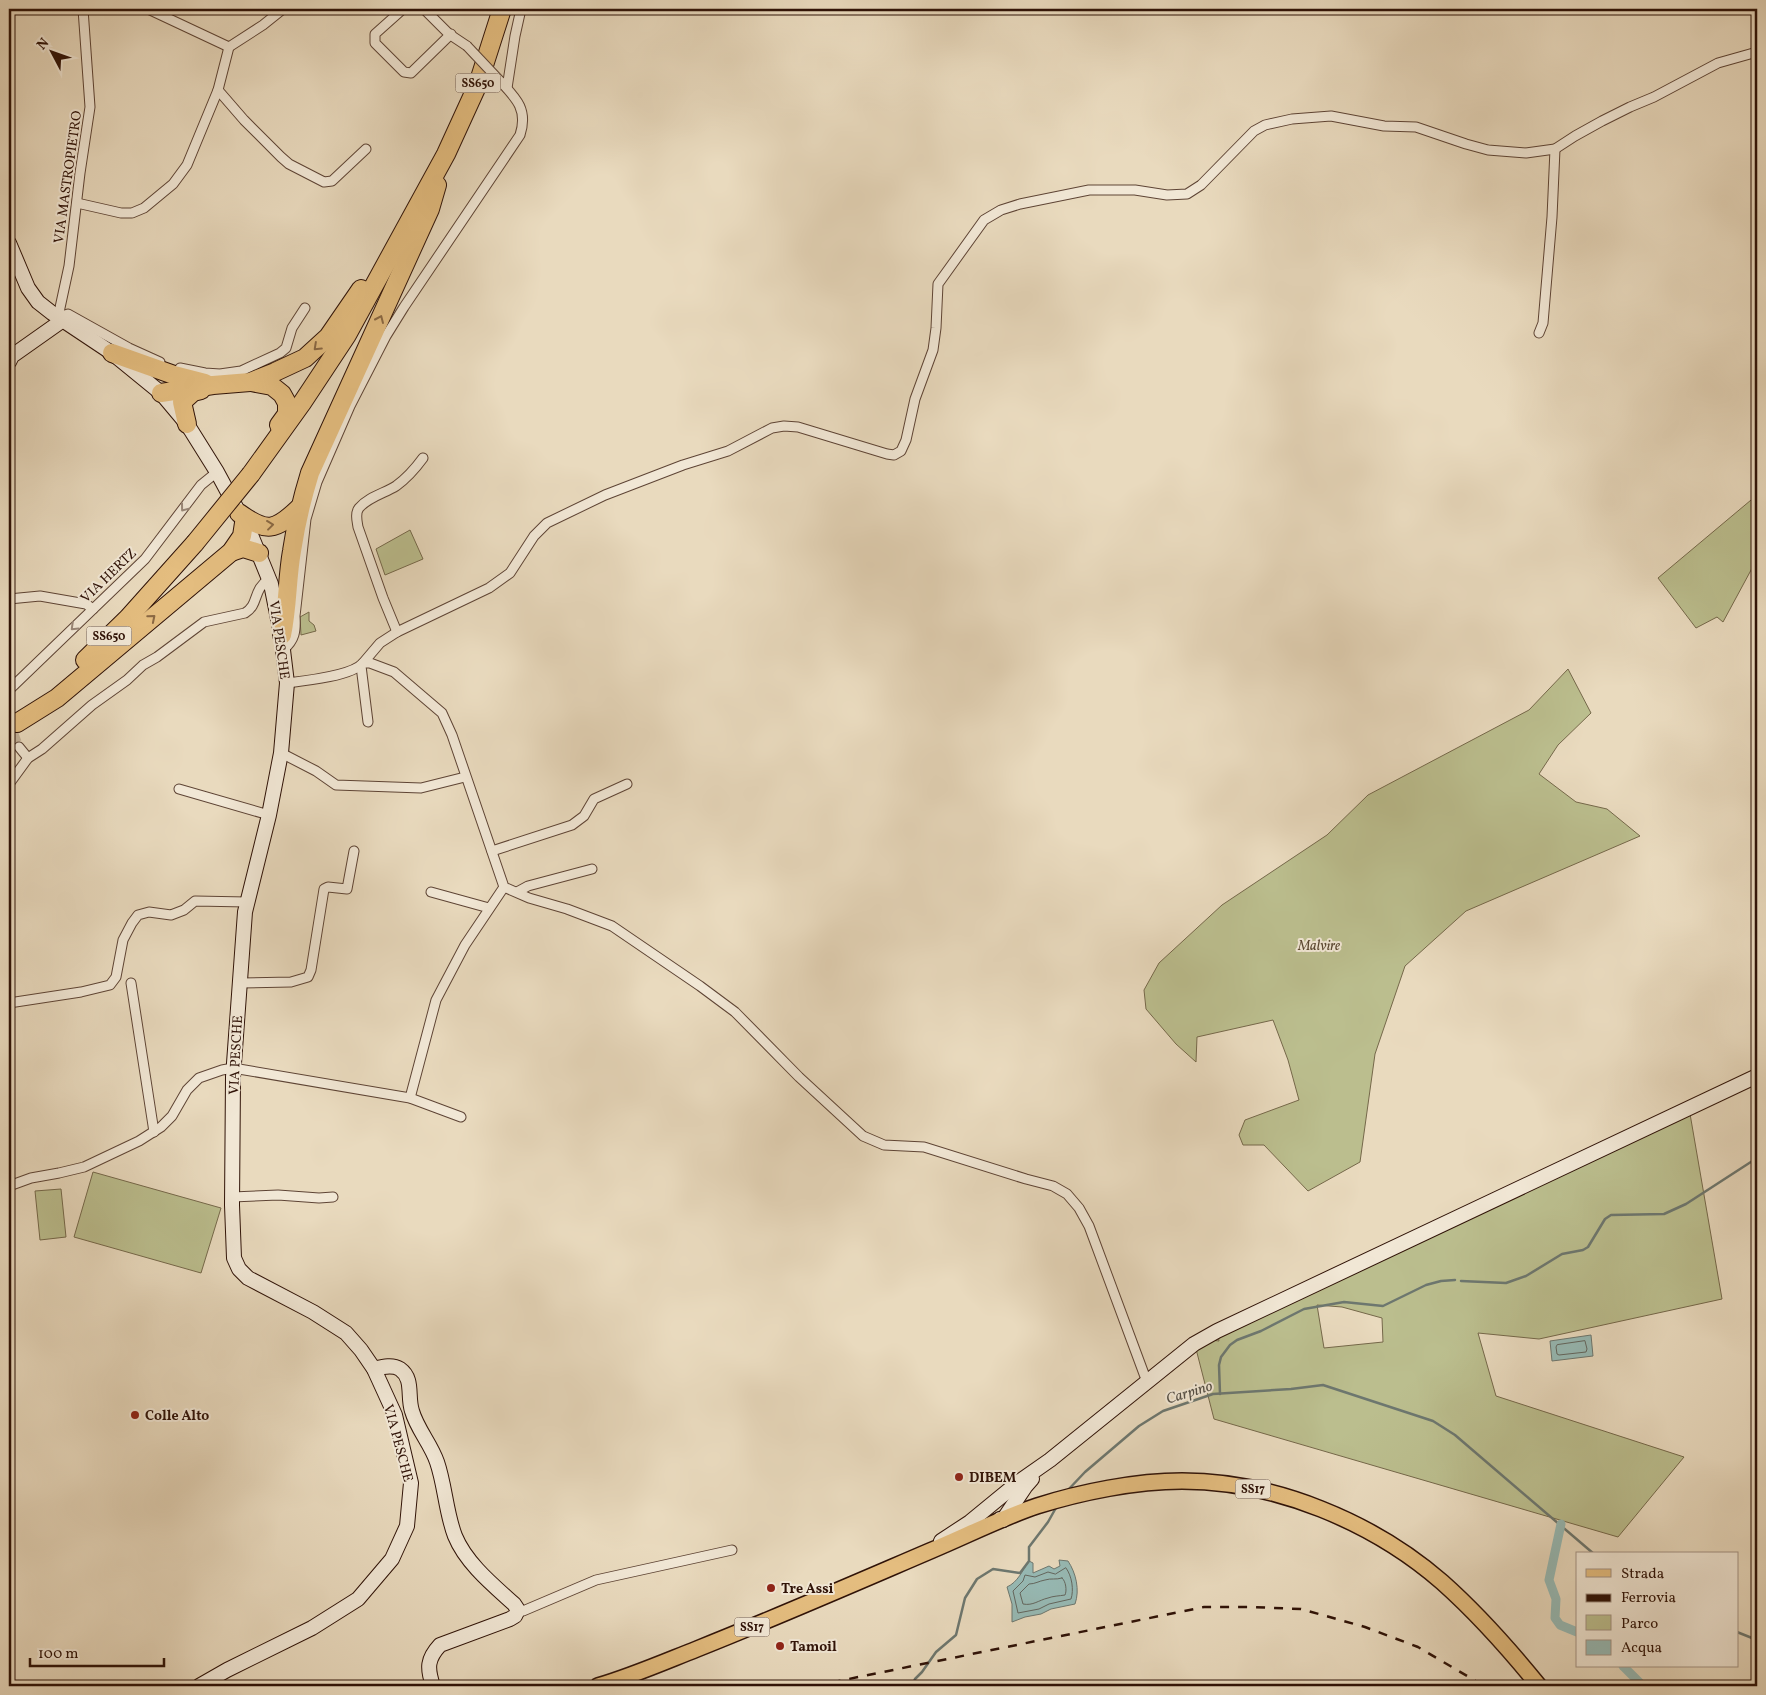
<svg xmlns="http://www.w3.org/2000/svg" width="1766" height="1695" viewBox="0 0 1766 1695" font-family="Vollkorn,serif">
<rect width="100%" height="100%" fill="#e9dabe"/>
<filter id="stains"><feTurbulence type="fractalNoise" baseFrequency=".004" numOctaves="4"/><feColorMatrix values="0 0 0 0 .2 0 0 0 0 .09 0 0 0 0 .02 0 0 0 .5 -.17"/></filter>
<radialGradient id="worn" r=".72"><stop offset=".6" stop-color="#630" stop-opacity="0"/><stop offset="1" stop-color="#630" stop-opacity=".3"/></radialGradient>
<g fill="#bbbe8e" stroke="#75684a" fill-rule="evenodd">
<polygon points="1757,495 1757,559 1723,622 1717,617 1696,628 1658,578"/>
<polygon points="410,530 423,559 385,575 376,549"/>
<polygon points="309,612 309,621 314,625 316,631 301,635 300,617"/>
<polygon points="1568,669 1591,713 1558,745 1539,774 1576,802 1607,809 1640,836 1466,911 1405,966 1375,1054 1360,1162 1308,1191 1264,1145 1243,1145 1239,1135 1245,1120 1299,1100 1288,1060 1273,1020 1197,1037 1196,1062 1176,1044 1146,1009 1144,990 1159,963 1222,905 1327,835 1368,795 1529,710"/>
<path d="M1689,1108l33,191 -183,40 -61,-6 18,63 188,61 -66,80 -404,-118 -19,-74 8,-6 16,2 -2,-10zM1317,1305l25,2 40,11 1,24 -59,6z"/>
<polygon points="93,1172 221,1208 201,1273 74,1237"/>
<polygon points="61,1189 66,1237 40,1240 35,1191"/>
</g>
<g fill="#97bab5" stroke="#6d776f">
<polygon points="1591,1335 1593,1356 1552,1361 1550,1341"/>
<path d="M1059,1560l9,1c8,12 12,29 7,43l-24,5 -10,5 -16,3 -13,5v-18l-5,-17c11,-5 15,-16 22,-26l4,2v10l16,-7 5,3 6,-3z"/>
</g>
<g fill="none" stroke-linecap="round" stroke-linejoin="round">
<g stroke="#63665e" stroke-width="1">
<polygon points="1585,1341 1587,1349 1586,1352 1559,1355 1557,1354 1556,1347 1557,1345"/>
<path d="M1066,1568c6,8 8,22 5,31l-22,5 -10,5 -21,4 -5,-22 10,-10 2,-6 10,2 13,-5 7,2z"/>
<path d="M1062,1578c4,3 5,13 3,17 -6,1 -12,1 -17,3 -9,2 -15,8 -25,6l-3,-11 9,-9c6,0 10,-3 16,-4 6,-2 11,0 17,-2z"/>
</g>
<g stroke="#6d776f" stroke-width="2.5">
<polyline points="1461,1281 1506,1283 1526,1276 1562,1254 1583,1250 1588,1247 1605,1219 1611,1215 1664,1214 1686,1204 1757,1158"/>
<polyline points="1220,1394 1219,1365 1221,1357 1230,1345 1237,1340 1261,1331 1304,1309 1344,1302 1383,1306 1426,1285 1441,1281 1455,1280"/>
<polyline points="1067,1491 1085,1472 1139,1426 1163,1411 1213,1394 1291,1389 1323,1385 1433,1421 1455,1435 1594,1554"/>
<polyline points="1737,1632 1757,1640"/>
<polyline points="912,1686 915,1679 922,1672 936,1652 956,1635 965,1598 977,1579 993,1569 1020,1573 1029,1561 1029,1547 1048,1522 1057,1506"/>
</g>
<g stroke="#97bab5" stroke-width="9">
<polyline points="1561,1524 1549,1580 1556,1599 1555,1618 1560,1625 1577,1632"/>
<polyline points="1623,1666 1643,1686"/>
</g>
<polyline stroke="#c4b299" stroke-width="9" stroke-dasharray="9 4.5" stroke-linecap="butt" points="9,721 19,747"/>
<defs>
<g id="street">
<polyline points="148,9 229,47 263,25 283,9"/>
<polyline points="403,9 375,34 375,43 404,72 411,73 451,34"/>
<polyline points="424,9 449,34 467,46"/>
<polyline points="507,88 515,36 521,9"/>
<polyline points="218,90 244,120 281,157 289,164 324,182 332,181 366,149"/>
<polyline points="77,203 121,213 132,213 144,208 173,184 187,165 218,90 229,47"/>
<polyline points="58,317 69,266 80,173 90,107 83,9"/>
<polyline points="58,317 68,314 129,348 160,362"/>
<polyline points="1539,333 1543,323 1552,217 1555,149"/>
<polyline points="180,368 205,373 220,374 241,371 280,353 286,348 292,328 305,308"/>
<polyline points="9,599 40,596 86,604 93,609"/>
<path d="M397,632l-14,-34 -25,-71c-1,-6 -3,-14 1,-19 9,-11 26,-15 37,-22 11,-8 19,-17 27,-28"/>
<path d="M283,650c12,-10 13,-19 12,-34l11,-97 11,-37 33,-76 36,-70 18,-29 116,-172c8,-25 -3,-36 -20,-54"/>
<polyline points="363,663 380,643 397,632 489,588 510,573 534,536 547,523 605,495 683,465 728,451 772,428 784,426 798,427 887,454 894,455 901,451 906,440 915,399 933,350 936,328 938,284 984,220 1001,210 1020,204 1089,190 1135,190 1167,195 1187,194 1201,185 1254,131 1265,125 1292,119 1331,116 1384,126 1416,127 1466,144 1488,150 1526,153 1555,149 1575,136 1602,121 1630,107 1654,97 1718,63 1757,52"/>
<polyline points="361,666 368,722"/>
<path d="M287,683c17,-2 65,-7 76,-20h7l24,9 48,41 10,22 52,152 25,11 38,11 45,17 88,60 35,26 64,65 64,59 21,9 40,2 102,32 27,7 14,8 12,14 10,18 58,156"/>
<polyline points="9,690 145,559 201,485 217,472"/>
<polyline points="19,747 28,758"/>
<polyline points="281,753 316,771 336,785 421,788 465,777"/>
<path d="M9,784l19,-26 14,-9 50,-44 35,-25 16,-15 14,-8 47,-35 41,-9c11,-7 9,-15 15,-25 2,-3 6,-7 9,-9"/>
<polyline points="179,789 269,815"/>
<polyline points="492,851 572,825 584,816 594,799 627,784"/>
<polyline points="431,892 489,908"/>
<polyline points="517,892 528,886 592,869"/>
<polyline points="131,983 154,1132"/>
<polyline points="240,983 291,982 308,977 311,970 324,889 328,887 347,889 354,851"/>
<polyline points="9,1003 81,992 110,985 116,977 123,940 132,923 138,915 149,912 171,915 184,910 195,901 247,902"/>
<polyline points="410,1098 436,1000 465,945 504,887"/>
<polyline points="9,1186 31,1178 59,1173 84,1167 139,1141 161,1127 172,1116 187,1090 199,1078 222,1070 233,1068 410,1098 461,1117"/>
<polyline points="232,1197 278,1195 319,1198 333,1197"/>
<polyline points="518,1610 523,1611 596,1580 732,1550"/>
</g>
<g id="secondary">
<polyline points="9,243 28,288 38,302 52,313 112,353 161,393 187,424 217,472 251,535 271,584 280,629"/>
<polyline points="9,362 12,356 63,320"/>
<path d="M374,1369c8,-2 18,-5 26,0 14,10 7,27 12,42 5,18 19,33 25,51 8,23 9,51 18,74 11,27 38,49 59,68l4,6 -3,6 -5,3 -70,26c-13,14 -13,23 -7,41"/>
<polyline points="1000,1519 1003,1520 1025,1487 1032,1479"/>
<polyline points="941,1541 970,1522 1020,1481 1050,1460 1194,1344 1217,1331 1757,1076"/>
<polyline points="199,1686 227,1670 312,1628 358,1599 392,1559 407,1526 411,1483 395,1415 374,1369 361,1350 346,1333 313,1312 248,1278 239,1269 234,1258 232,1205 233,1077 245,912 269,815 281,753 287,683 283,650"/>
</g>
<path id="primary" d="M598,1686c34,-10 66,-24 99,-37 78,-31 156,-65 233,-98 36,-15 71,-33 107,-45 44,-14 99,-25 145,-25 93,0 191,41 260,101 36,32 67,67 97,104"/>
<g id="highway">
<polyline points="112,353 174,375 205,383"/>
<polyline points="251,382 272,386 282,394 287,403 287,414 279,425"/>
<polyline points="161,393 213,385 250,382 275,372 305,358 328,337 361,289"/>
<polyline points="187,424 182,402 193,392 201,390"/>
<polyline points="251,474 302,403 347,335 446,154 478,84 502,9"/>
<path d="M239,513c28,20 36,18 60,-5"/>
<polyline points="231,552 243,548 259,553"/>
<path d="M282,635c6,-28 5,-56 10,-84 4,-27 10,-52 18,-78l120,-264 7,-24"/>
<polyline points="85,660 128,618 195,543"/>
<polyline points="17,723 57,698 231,552 242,536 244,523"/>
</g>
</defs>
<use href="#street" stroke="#5e4435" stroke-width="11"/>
<use href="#secondary" stroke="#2f1207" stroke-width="16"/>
<use href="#primary" stroke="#2f1207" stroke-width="18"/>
<use href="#highway" stroke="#2f1207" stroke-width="20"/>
<use href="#street" stroke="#f1e7d5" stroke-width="9"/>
<use href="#secondary" stroke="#f1e7d5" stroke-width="14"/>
<use href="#primary" stroke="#e4bd7f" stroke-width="15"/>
<use href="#highway" stroke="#e4bd7f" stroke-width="18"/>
<polyline stroke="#2f1207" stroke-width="2.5" stroke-dasharray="9 9" stroke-linecap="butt" points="814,1686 1204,1607 1252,1607 1301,1609 1365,1627 1418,1647 1484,1686"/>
<defs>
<polyline id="street-bridge" points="467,46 500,81"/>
<polyline id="highway-bridge" points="195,543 251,474"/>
</defs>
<use href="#street-bridge" stroke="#5e4435" stroke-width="11" stroke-linecap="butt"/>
<use href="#highway-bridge" stroke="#2f1207" stroke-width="20" stroke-linecap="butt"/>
<use href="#street-bridge" stroke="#f1e7d5" stroke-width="9"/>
<use href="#highway-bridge" stroke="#e4bd7f" stroke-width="18"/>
</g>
<defs><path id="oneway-chevron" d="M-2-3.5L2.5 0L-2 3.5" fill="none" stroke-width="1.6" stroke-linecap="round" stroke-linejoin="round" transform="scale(1.25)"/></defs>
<g stroke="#8a6843">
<use href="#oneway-chevron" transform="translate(380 319) rotate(-66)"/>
<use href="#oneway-chevron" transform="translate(317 347) rotate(137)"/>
<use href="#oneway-chevron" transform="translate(270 525) rotate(-7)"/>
<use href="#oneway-chevron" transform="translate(152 618) rotate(-40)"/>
</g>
<g stroke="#9a8778">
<use href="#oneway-chevron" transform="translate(184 508) rotate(127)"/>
<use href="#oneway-chevron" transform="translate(74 627) rotate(136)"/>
</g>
<g fill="#8f2418" stroke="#f1e7d5" stroke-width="2">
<circle cx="135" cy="1415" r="5"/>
<circle cx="959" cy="1477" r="5"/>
<circle cx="771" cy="1588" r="5"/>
<circle cx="780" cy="1646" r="5"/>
</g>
<g text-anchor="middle" stroke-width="4" stroke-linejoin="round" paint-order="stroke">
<g fill="#f1e7d5" stroke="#695245" stroke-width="1">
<rect x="455.5" y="73.5" width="45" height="19" rx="4"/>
<rect x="86.5" y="626.5" width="45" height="19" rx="4"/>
<rect x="1235.5" y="1479.5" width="35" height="19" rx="4"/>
<rect x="734.5" y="1617.5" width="35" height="19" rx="4"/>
</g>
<g font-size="12" font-weight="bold" fill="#2f1207">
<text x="478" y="87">SS650</text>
<text x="109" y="640">SS650</text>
<text x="1253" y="1493">SS17</text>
<text x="752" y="1631">SS17</text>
</g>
<g font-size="14" fill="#2f1207" stroke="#f1e7d5">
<text transform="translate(67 177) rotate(-82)" y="5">VIA MASTROPIETRO</text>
<text transform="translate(108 575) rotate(-44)" y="5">VIA HERTZ</text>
<text transform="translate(280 640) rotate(82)" y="5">VIA PESCHE</text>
<text transform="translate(235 1055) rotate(-87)" y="5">VIA PESCHE</text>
<text transform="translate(399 1443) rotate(75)" y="5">VIA PESCHE</text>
</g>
<g font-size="14" font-style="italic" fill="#594630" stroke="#f1e7d5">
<text x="1319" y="950">Malvire</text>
</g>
<g font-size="14" font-weight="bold" fill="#2f1207" stroke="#f1e7d5" text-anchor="start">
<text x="145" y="1420">Colle Alto</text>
<text x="969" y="1482">DIBEM</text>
<text x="781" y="1593">Tre Assi</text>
<text x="790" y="1651">Tamoil</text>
</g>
<g font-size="15" font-style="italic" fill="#534d44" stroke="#f1e7d5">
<text transform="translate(1189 1392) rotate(-17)" y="5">Carpino</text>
</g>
</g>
<rect width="1766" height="1695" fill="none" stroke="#e9dabe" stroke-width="30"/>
<rect x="10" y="10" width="1746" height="1675" fill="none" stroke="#2f1207" stroke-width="2.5"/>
<rect x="15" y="15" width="1736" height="1665" fill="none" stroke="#2f1207"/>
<rect x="1576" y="1552" width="162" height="115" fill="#f1e7d5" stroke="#a39283"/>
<rect x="1586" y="1569" width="25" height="8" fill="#e4bd7f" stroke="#a39283"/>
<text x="1621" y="1578" font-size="15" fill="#2f1207">Strada</text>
<rect x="1586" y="1594" width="25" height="8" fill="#2f1207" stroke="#a39283"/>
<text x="1621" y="1602" font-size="15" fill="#2f1207">Ferrovia</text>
<rect x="1586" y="1615" width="25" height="15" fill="#bbbe8e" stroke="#a39283"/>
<text x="1621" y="1628" font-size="15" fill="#2f1207">Parco</text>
<rect x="1586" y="1640" width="25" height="15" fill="#97bab5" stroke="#a39283"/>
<text x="1621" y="1652" font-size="15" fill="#2f1207">Acqua</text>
<g transform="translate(52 52) rotate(311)" stroke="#f1e7d5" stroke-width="4" paint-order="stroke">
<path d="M0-4L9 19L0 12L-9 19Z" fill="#2f1207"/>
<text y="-8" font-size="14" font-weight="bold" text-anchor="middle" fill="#2f1207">N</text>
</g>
<path d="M30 1658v8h134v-8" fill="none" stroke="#2f1207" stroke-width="2.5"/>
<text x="38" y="1658" font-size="15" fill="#2f1207" stroke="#f1e7d5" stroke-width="4" paint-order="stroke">100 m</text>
<rect width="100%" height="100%" filter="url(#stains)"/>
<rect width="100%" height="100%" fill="url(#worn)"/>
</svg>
